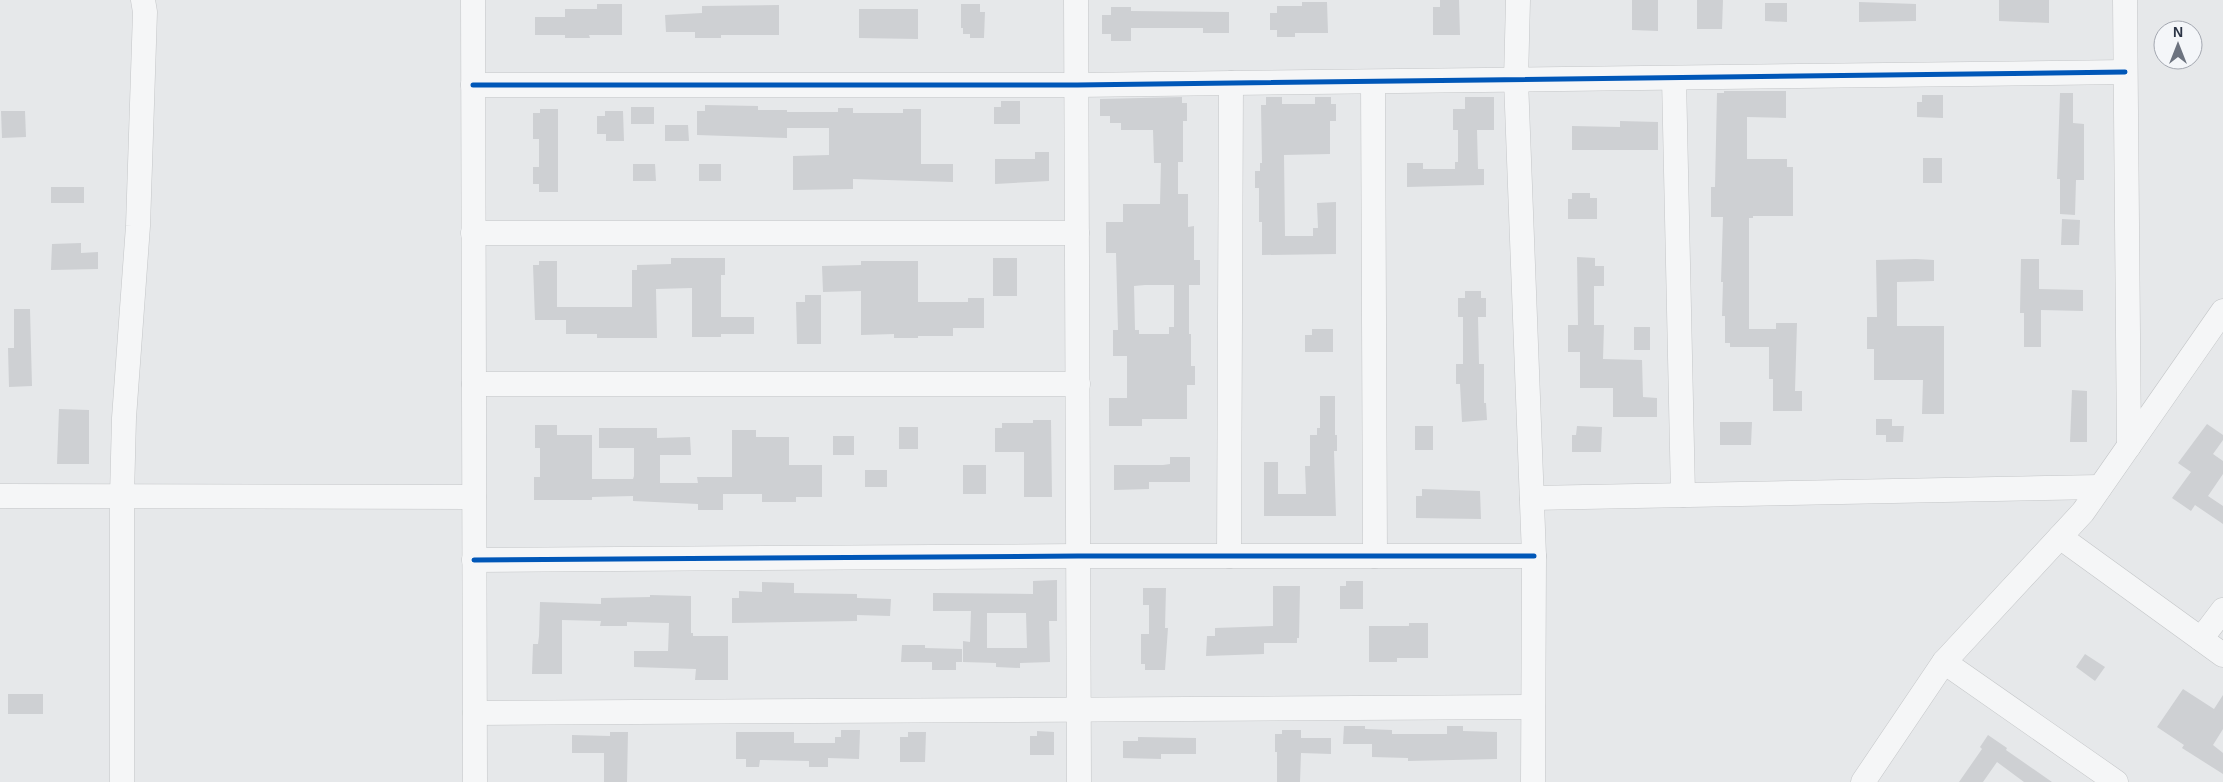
<svg xmlns="http://www.w3.org/2000/svg" width="2223" height="782" viewBox="0 0 2223 782" font-family="Helvetica,sans-serif">
<rect width="100%" height="100%" fill="#e6e8ea"/>
<g fill="#ced0d3" fill-rule="evenodd">
<polygon points="1440,0 1459,0 1460,35 1433,35 1433,7 1440,7"/>
<polygon points="1632,0 1658,0 1658,31 1632,30"/>
<polygon points="1697,0 1723,0 1722,29 1697,29"/>
<polygon points="1999,0 2049,0 2049,23 1999,21"/>
<polygon points="1302,2 1327,2 1328,33 1295,33 1295,37 1277,37 1277,30 1270,30 1270,13 1277,13 1277,6 1302,6"/>
<polygon points="1859,2 1916,4 1916,21 1859,22"/>
<polygon points="1765,3 1787,3 1787,22 1765,21"/>
<polygon points="597,4 622,4 622,35 589,35 590,38 565,38 565,35 535,35 535,17 565,17 565,9 597,9"/>
<polygon points="961,4 980,4 980,12 985,12 984,38 970,38 970,34 963,34 963,28 961,28"/>
<polygon points="779,5 779,35 721,35 721,38 695,38 695,32 666,32 665,15 702,13 702,6"/>
<polygon points="1111,7 1131,7 1131,11 1229,12 1229,33 1203,33 1203,28 1131,28 1131,41 1111,41 1111,34 1102,34 1102,15 1111,15"/>
<polygon points="859,9 918,9 918,39 859,38"/>
<polygon points="1724,91 1786,91 1786,118 1747,117 1747,159 1787,159 1787,167 1793,167 1793,216 1753,216 1753,218 1749,218 1749,329 1776,329 1776,323 1797,323 1795,391 1802,391 1802,411 1773,411 1773,379 1769,379 1769,347 1730,347 1730,343 1725,343 1725,316 1722,316 1723,282 1721,282 1723,217 1711,217 1711,187 1715,187 1717,93 1724,93"/>
<polygon points="2060,93 2073,93 2073,123 2084,124 2084,180 2076,180 2075,215 2060,214 2060,179 2057,179"/>
<polygon points="1922,95 1943,95 1943,118 1917,117 1917,102 1922,102"/>
<path d="M1182,97v6h5v18h-4v41h-5v32h10v33l6,-1v34h6v25h-11v49h2v32h4v19h-8v34h-45v7h-33v-28h18v-42h-14v-26h5l-2,-77h-10v-31h17v-18h37l1,-41h-7l-1,-33h-32v-7h-11v-7h-10v-17zM1145,285h29v42h-5v7h-30v-4h-4l-1,-44z"/>
<polygon points="1266,97 1282,97 1282,104 1315,104 1315,97 1331,97 1331,104 1336,104 1336,121 1330,121 1330,154 1284,155 1285,236 1313,236 1313,228 1318,228 1317,203 1336,202 1336,254 1262,255 1262,222 1259,222 1259,188 1255,188 1255,171 1260,171 1260,163 1262,163 1261,105 1266,105"/>
<polygon points="1465,97 1494,97 1494,130 1477,130 1478,169 1484,169 1484,185 1407,187 1407,163 1423,163 1423,169 1455,169 1455,162 1458,162 1458,130 1453,130 1453,109 1465,109"/>
<polygon points="1001,101 1020,101 1020,124 994,124 994,107 1001,107"/>
<polygon points="705,105 758,106 758,110 787,110 787,112 838,112 838,108 853,108 853,113 903,113 903,109 921,109 921,164 953,164 953,182 853,179 853,189 793,190 793,156 829,155 829,128 787,128 787,138 697,135 697,111 705,111"/>
<rect x="631" y="107" width="23" height="17"/>
<polygon points="540,109 558,109 558,192 539,192 539,184 533,184 533,167 539,167 539,139 533,139 533,113 540,113"/>
<polygon points="1,111 25,111 26,137 2,138"/>
<polygon points="605,111 623,111 624,141 606,141 606,134 597,134 597,116 605,116"/>
<polygon points="1620,121 1658,122 1658,150 1572,150 1572,126 1620,127"/>
<polygon points="665,125 688,125 689,141 665,141"/>
<polygon points="1035,152 1049,152 1049,181 995,184 995,159 1035,159"/>
<rect x="1923" y="158" width="19" height="25"/>
<polygon points="633,164 655,164 656,181 633,181"/>
<rect x="699" y="164" width="22" height="17"/>
<rect x="51" y="187" width="33" height="16"/>
<polygon points="1572,193 1590,193 1590,198 1597,198 1597,219 1568,219 1568,199 1572,199"/>
<polygon points="2062,219 2080,220 2079,245 2061,245"/>
<polygon points="81,243 81,253 98,252 98,269 51,270 52,244"/>
<polygon points="1577,257 1595,258 1595,266 1604,266 1604,286 1594,286 1594,325 1604,325 1603,359 1642,360 1643,397 1657,398 1657,417 1613,417 1613,388 1580,388 1580,352 1568,352 1568,325 1578,325"/>
<polygon points="671,258 725,258 725,275 721,275 721,317 754,317 754,334 721,334 721,337 692,337 692,288 656,289 657,338 597,338 597,334 566,334 566,320 535,320 533,265 539,265 539,261 557,261 557,307 632,307 632,270 637,270 637,265 671,264"/>
<rect x="993" y="258" width="24" height="38"/>
<polygon points="1916,259 1934,260 1934,281 1897,282 1897,326 1944,326 1944,414 1922,414 1923,380 1874,380 1874,349 1867,349 1867,317 1877,317 1876,260"/>
<polygon points="2021,259 2039,259 2039,289 2083,290 2083,311 2041,310 2041,347 2024,347 2024,313 2020,313"/>
<polygon points="861,261 918,261 918,302 968,302 968,298 984,298 984,328 953,328 953,336 918,336 918,338 894,338 894,334 861,335 861,291 823,292 822,266 861,265"/>
<polygon points="1465,291 1481,291 1481,298 1486,298 1486,317 1478,317 1479,364 1484,364 1484,403 1486,403 1487,420 1462,422 1460,384 1456,384 1456,364 1463,364 1463,317 1458,317 1458,298 1465,298"/>
<polygon points="805,295 821,295 821,344 797,344 796,302 805,302"/>
<polygon points="14,309 30,309 32,386 9,387 8,348 14,348"/>
<rect x="1634" y="327" width="16" height="23"/>
<polygon points="1312,329 1333,329 1333,352 1305,352 1305,335 1312,335"/>
<polygon points="2072,390 2087,391 2087,442 2070,442"/>
<polygon points="1320,396 1335,396 1335,435 1337,435 1337,451 1334,451 1336,516 1264,516 1264,462 1278,462 1278,494 1306,494 1305,466 1310,466 1310,435 1317,435 1317,428 1320,428"/>
<polygon points="59,409 89,410 89,464 57,464"/>
<polygon points="1876,419 1892,419 1892,426 1904,426 1903,442 1886,442 1886,435 1876,435"/>
<polygon points="1033,420 1051,420 1052,497 1024,497 1024,452 995,452 995,428 1002,428 1002,423 1033,423"/>
<polygon points="1720,422 1752,422 1751,445 1720,445"/>
<polygon points="2207,424 2223,435 2223,440 2213,454 2223,461 2223,474 2208,496 2223,506 2223,524 2195,505 2191,511 2172,498 2191,472 2178,463"/>
<polygon points="535,425 557,425 557,435 592,435 592,479 633,479 634,476 634,448 599,448 599,428 657,428 657,438 690,437 691,455 660,455 660,483 698,483 697,477 732,477 732,430 756,430 756,437 789,437 789,465 822,465 822,497 796,497 796,502 762,502 762,494 723,494 723,510 698,510 698,504 633,501 633,496 592,497 592,500 534,500 534,477 540,477 540,448 535,448"/>
<rect x="1415" y="426" width="18" height="24"/>
<polygon points="1577,426 1602,427 1601,452 1572,452 1572,435 1576,435"/>
<rect x="899" y="427" width="19" height="22"/>
<rect x="833" y="436" width="21" height="19"/>
<polygon points="1170,457 1190,457 1190,482 1149,482 1149,489 1114,490 1114,465 1163,465 1170,464"/>
<rect x="963" y="465" width="23" height="29"/>
<rect x="865" y="470" width="22" height="17"/>
<polygon points="1422,489 1480,491 1481,519 1416,518 1416,496 1422,496"/>
<path d="M1057,580v41h-8l1,41 -30,1v5l-24,-1v-4l-33,-1v-21l7,1 1,-31h-38v-18l100,1v-13zM987,613h39l1,35h-40z"/>
<polygon points="1346,581 1363,581 1363,609 1340,609 1340,586 1346,586"/>
<polygon points="762,582 794,583 794,593 857,594 857,598 891,599 890,616 857,615 857,621 732,623 732,598 739,598 739,591 762,592"/>
<polygon points="1273,586 1300,586 1299,638 1297,638 1297,643 1264,643 1264,654 1206,656 1207,636 1215,636 1215,628 1273,626"/>
<polygon points="1143,588 1166,588 1165,628 1168,628 1165,670 1145,670 1145,664 1141,664 1141,634 1149,634 1149,605 1143,605"/>
<polygon points="650,595 691,596 691,633 693,633 693,636 728,636 728,680 695,680 696,669 634,667 634,651 668,651 669,623 627,622 627,626 600,626 601,621 562,620 562,674 532,674 533,644 538,644 539,636 540,602 601,604 601,598 650,597"/>
<polygon points="1409,623 1428,623 1428,658 1397,658 1397,662 1369,662 1369,626 1409,626"/>
<polygon points="902,645 925,645 925,648 962,649 962,662 956,662 956,670 932,670 932,662 901,662"/>
<polygon points="2085,654 2105,667 2095,681 2076,667"/>
<polygon points="2183,689 2214,709 2223,695 2223,729 2213,745 2223,753 2223,774 2182,748 2184,745 2157,727"/>
<rect x="8" y="694" width="35" height="20"/>
<polygon points="1344,726 1365,726 1365,729 1392,730 1392,734 1447,734 1447,726 1463,726 1463,731 1497,732 1497,759 1408,761 1408,758 1372,757 1372,744 1343,744"/>
<polygon points="841,730 860,730 859,759 828,758 828,767 809,767 809,761 760,760 759,767 746,767 746,759 736,759 736,732 794,732 794,743 835,743 835,737 841,737"/>
<polygon points="1282,730 1301,730 1301,738 1331,738 1331,754 1301,753 1300,782 1277,782 1277,752 1275,752 1275,734 1282,734"/>
<polygon points="1037,731 1054,732 1054,755 1030,755 1030,736 1037,736"/>
<polygon points="610,732 628,732 627,782 604,782 604,753 572,753 572,735 610,736"/>
<polygon points="908,732 926,732 925,762 900,762 900,737 908,737"/>
<polygon points="1988,735 2007,748 2006,750 2052,782 2024,782 1997,762 1983,782 1959,782 1982,749 1980,747"/>
<polygon points="1138,737 1196,738 1196,754 1161,754 1161,759 1123,758 1123,741 1138,741"/>
</g>
<g fill="none" stroke-linecap="round" stroke-linejoin="round">
<defs>
<g id="minor">
<polyline points="473,0 475,782"/>
<polyline points="1076,0 1079,782"/>
<polyline points="1518,0 1516,80 1534,556 1533,782"/>
<polyline points="2125,0 2129,446"/>
<polyline points="1674,78 1683,495"/>
<polyline points="1373,82 1375,556"/>
<polyline points="473,85 1077,85 2125,72"/>
<polyline points="473,233 1077,233"/>
<polyline points="474,384 1078,384"/>
<polyline points="0,496 474,497"/>
<polyline points="1532,498 2100,487"/>
<polyline points="2060,537 2223,655"/>
<polyline points="1229,556 1231,83"/>
<polyline points="474,560 1078,556 1534,556"/>
<polyline points="2201,639 2223,610"/>
<polyline points="1944,662 2116,782"/>
<polyline points="475,713 1533,707"/>
<polyline points="122,782 122,496 124,418 138,226 145,12 143,0"/>
<polyline points="1863,782 1944,662 2083,512 2223,311"/>
</g>
</defs>
<use href="#minor" stroke="#c4c6c8" stroke-width="25"/>
<use href="#minor" stroke="#f5f6f7" stroke-width="24"/>
<defs>
<g id="cycleway">
<polyline points="473,85 1077,85 2125,72"/>
<polyline points="474,560 1078,556 1534,556"/>
</g>
</defs>
<use href="#cycleway" stroke="#f4f6f9" stroke-width="8"/>
<use href="#cycleway" stroke="#0057b8" stroke-width="5"/>
</g>
<g transform="translate(2178 45)"><circle r="24" fill="#f4f6f9" stroke="#a4a8b1"/>
<path d="M0-4L9 19L0 12L-9 19Z" fill="#6c737f"/>
<text y="-8" font-size="14" font-weight="bold" text-anchor="middle" fill="#2b3445">N</text>
</g>
</svg>
